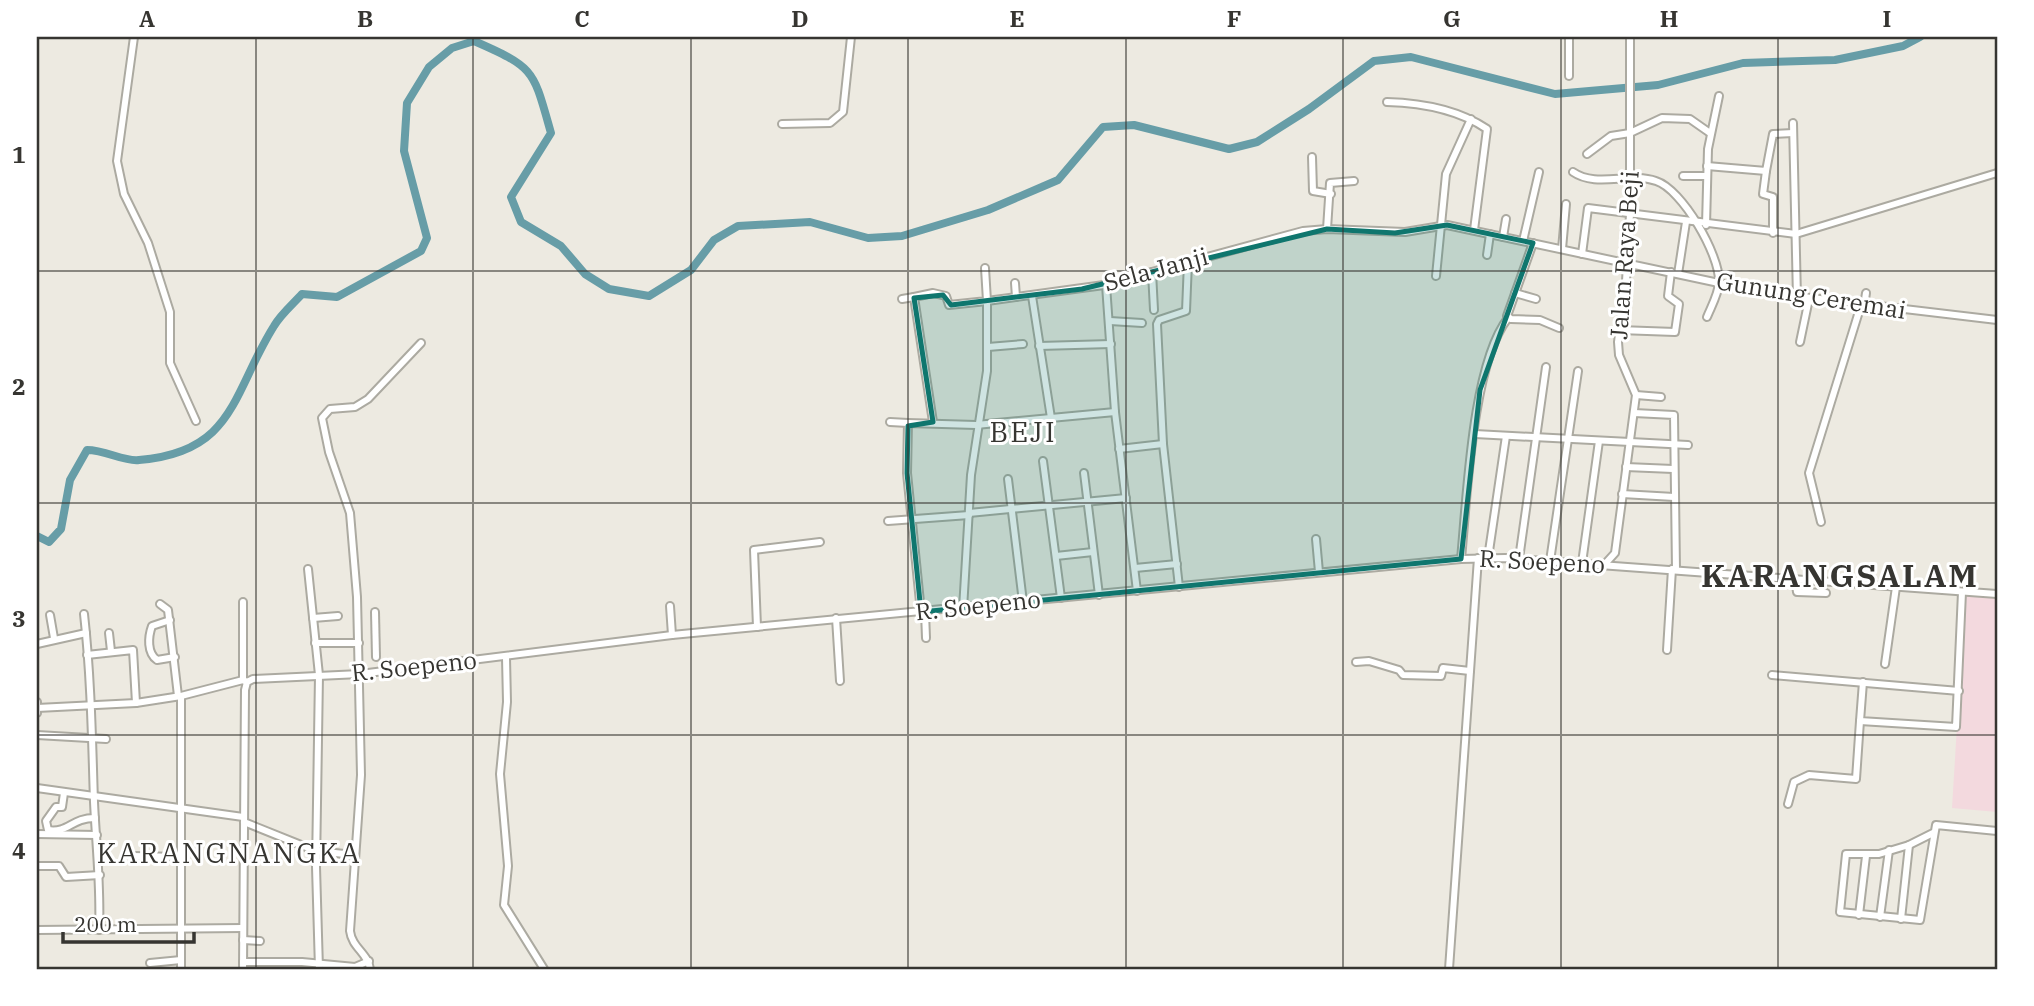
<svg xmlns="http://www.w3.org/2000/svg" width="2034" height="1006" viewBox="0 0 2034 1006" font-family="'IBM Plex Serif',serif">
<rect width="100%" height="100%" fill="#edeae1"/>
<polygon fill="#f3d9de" points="1965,595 1997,597 1997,812 1952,808"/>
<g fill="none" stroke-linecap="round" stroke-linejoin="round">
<path stroke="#679da7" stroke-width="8" d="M37,536l12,6 12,-13 9,-49 17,-30c19,0 37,12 52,10 96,-8 93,-67 135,-134 7,-12 19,-22 28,-32l35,3 84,-46 6,-13 -23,-87 3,-48 22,-36 23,-19 22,-7c62,27 59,29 77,92l-40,64 10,25 40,24 24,28 24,15 40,7 42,-26 23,-30 24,-14 72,-4 58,16 34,-2 86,-26 70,-30 45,-53 31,-2 95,24 28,-7 52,-33 65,-48 37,-4 144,37 103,-9 85,-22 92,-3 68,-14 17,-9"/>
<defs>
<g id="minor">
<polyline points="134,37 117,161 124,194 148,243 170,312 170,363 196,421"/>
<polyline points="1569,37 1569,76"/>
<path d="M1387,102c34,1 72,8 100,27l-13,101"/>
<polyline points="1793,123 1797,298"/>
<polyline points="782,124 830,123 843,112 851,37"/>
<polyline points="1587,154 1611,136 1630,133 1662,118 1690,119 1710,133"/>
<polyline points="1312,157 1313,191 1331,194"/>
<polyline points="1707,166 1766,171 1773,134 1793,133"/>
<polyline points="1766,171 1763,194 1773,197 1773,233"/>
<path d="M1573,172c23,16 56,0 83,9 26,8 64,74 63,101 0,11 -8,25 -12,35"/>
<polyline points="1683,176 1707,176"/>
<polyline points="1706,225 1708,149 1719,96"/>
<polyline points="1327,229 1330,183 1354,181"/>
<polyline points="1503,237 1506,219"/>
<polyline points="1523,241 1539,172"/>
<polyline points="1533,243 1507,316 1511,319 1540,320 1559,328"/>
<polyline points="1562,249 1566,204"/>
<polyline points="1582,254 1588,208 1796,234 1997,173"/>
<polyline points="1487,255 1490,234"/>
<polyline points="1152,272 1154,310"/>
<polyline points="1678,274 1686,222"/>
<polyline points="1436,276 1446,174 1471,119"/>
<polyline points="1015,283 1016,297"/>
<polyline points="1106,285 1115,412 1137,591"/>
<polyline points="1515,293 1536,299"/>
<polyline points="1032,296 1051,418"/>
<polyline points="902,299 914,297"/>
<polyline points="1864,306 1866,293"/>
<polyline points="1110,321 1142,323"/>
<polyline points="1619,330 1675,332 1679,304 1668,296 1671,272"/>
<polyline points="1800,342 1809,299"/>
<polyline points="1039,346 1111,344"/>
<polyline points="988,347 1023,344"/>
<polyline points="1636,395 1661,397"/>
<polyline points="1634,413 1674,415 1676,570"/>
<polyline points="890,422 908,423"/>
<polyline points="933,422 914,297 933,293 946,296 949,305 987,301 985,268"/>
<polyline points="1475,434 1688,445"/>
<polyline points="1119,449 1163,444"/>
<polyline points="1043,461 1061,598"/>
<polyline points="1626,467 1673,469"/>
<polyline points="1084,473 1099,595"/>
<polyline points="1008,479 1023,602"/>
<polyline points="1622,494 1674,497"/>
<polyline points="969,513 1126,498"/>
<polyline points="888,521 969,515"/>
<polyline points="1821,522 1809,473 1861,305"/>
<polyline points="1316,539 1319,572"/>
<polyline points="1056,556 1093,552"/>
<polyline points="1488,558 1506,436"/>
<path d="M1461,559c6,-61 11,-195 47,-241"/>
<polyline points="1519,559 1546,367"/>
<polyline points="1550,561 1578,371"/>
<polyline points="1582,563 1599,441"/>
<polyline points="1605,564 1615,553 1636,395 1619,355 1618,342 1626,281 1630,214 1630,37"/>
<polyline points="1135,568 1177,564"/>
<polyline points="308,569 319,675 316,867 319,969"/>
<polyline points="1795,579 1797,592 1826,593"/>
<polyline points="1179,587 1163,444 1157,324 1159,320 1186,311 1188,262"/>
<polyline points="243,602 243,680 247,682"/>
<polyline points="160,604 168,610 178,696"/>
<polyline points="670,606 672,635"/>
<polyline points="963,609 971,475 987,371 987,301 1104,285 1303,231 1327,229 1405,232 1447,225 1761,292 1997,320"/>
<polyline points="375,612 376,657"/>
<polyline points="921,612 907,473 908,423 976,425 1115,412"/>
<polyline points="925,612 926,638"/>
<path d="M84,614c7,63 8,125 10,188 2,43 7,85 5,128"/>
<polyline points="50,615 54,638"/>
<polyline points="313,618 338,616"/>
<polyline points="836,618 840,681"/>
<path d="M170,620l-18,6c-4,11 -5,27 5,34l18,-3"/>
<polyline points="757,627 754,550 820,542"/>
<polyline points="109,633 111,651"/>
<polyline points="315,643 359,643"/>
<polyline points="37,644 86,633"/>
<polyline points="1667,650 1672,569"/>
<polyline points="87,655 133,650 136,703"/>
<polyline points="506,658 507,702 500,774 508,866 504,905 544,969"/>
<polyline points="1356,662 1369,661 1399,670 1403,675 1441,676 1443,668 1470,671"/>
<polyline points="1885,664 1896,587"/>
<polyline points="1772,675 1959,691"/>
<polyline points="1863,682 1860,721 1956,727 1962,592"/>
<polyline points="37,702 37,713"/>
<polyline points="37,708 136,703 181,696 243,680"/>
<polyline points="37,735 106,739"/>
<polyline points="37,788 243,817"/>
<path d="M64,793l-2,14h-6l-10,14 2,9c21,3 23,-12 47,-12"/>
<polyline points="1788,804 1794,782 1809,775 1856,779 1860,721"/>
<polyline points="244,822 316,851 354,855"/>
<polyline points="1933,833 1909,845 1879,854 1846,854 1840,912 1920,920 1936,825 1997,831"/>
<polyline points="37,834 97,835"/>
<polyline points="133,856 182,857"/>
<polyline points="37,866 59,866 66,877 100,875"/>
<polyline points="1859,915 1866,856"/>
<polyline points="1880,917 1889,850"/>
<polyline points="1901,919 1909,845"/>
<polyline points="37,930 243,928"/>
<polyline points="243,940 260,941"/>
<polyline points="243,962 302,962 355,967 369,961"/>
<polyline points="150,963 181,960"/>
<polyline points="181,969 181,696"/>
<polyline points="243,969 245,690 247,682 253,679 360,674 672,635 1461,559 1505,558 1997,594"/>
<path d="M370,969c-2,-16 -18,-21 -20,-38l11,-156 -4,-178 -7,-84 -21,-61 -7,-34 8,-9 25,-2 13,-8 53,-56"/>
<polyline points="1449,969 1478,558"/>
</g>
</defs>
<use href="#minor" stroke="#acaaa1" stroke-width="10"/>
<use href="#minor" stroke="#fff" stroke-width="6"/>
</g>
<path fill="#0f766e" fill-opacity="0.2" stroke="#0f766e" stroke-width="5" stroke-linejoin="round" d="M1447,225l86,18 -53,147 -19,169 -540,53 -14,-139 1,-47 25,-4 -19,-124 29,-3 8,10 131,-16 245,-60 68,4z"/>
<path fill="none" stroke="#363531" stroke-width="2" stroke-opacity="0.55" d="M256,37v932M473,37v932M691,37v932M908,37v932M1126,37v932M1343,37v932M1561,37v932M1778,37v932M37,271h1960M37,503h1960M37,735h1960"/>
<g text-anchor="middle" stroke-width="6" stroke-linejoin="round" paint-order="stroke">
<g font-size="24" fill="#363531" stroke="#fff">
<text transform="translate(1625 255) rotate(-86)" y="8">Jalan Raya Beji</text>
<text transform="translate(1156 270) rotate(-15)" y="8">Sela Janji</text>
<text transform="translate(1811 296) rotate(9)" y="8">Gunung Ceremai</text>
<text transform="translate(1542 562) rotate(3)" y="8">R. Soepeno</text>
<text transform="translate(978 606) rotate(-6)" y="8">R. Soepeno</text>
<text transform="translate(414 667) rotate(-6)" y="8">R. Soepeno</text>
</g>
<g font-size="28" letter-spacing="2" fill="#363531" stroke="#fff">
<text x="1023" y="442">BEJI</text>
<text x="229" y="863">KARANGNANGKA</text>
</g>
<g font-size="32" font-weight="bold" letter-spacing="2" fill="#363531" stroke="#fff">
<text x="1840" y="587">KARANGSALAM</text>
</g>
</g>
<rect width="2034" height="1006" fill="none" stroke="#ffffff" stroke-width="77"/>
<path d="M63 932v10h131v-10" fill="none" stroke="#363531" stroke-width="3.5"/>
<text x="74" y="932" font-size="21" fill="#363531" stroke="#ffffff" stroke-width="5" paint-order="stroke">200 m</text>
<rect x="38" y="38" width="1958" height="930" fill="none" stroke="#363531" stroke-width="2.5"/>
<g font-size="23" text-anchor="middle" font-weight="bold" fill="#363531">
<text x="147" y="27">A</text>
<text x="365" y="27">B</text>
<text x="582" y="27">C</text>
<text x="800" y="27">D</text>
<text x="1017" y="27">E</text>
<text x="1234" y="27">F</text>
<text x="1452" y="27">G</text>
<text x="1669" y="27">H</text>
<text x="1887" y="27">I</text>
<text x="19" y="163">1</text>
<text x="19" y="395">2</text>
<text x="19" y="627">3</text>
<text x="19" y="859">4</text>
</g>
</svg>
